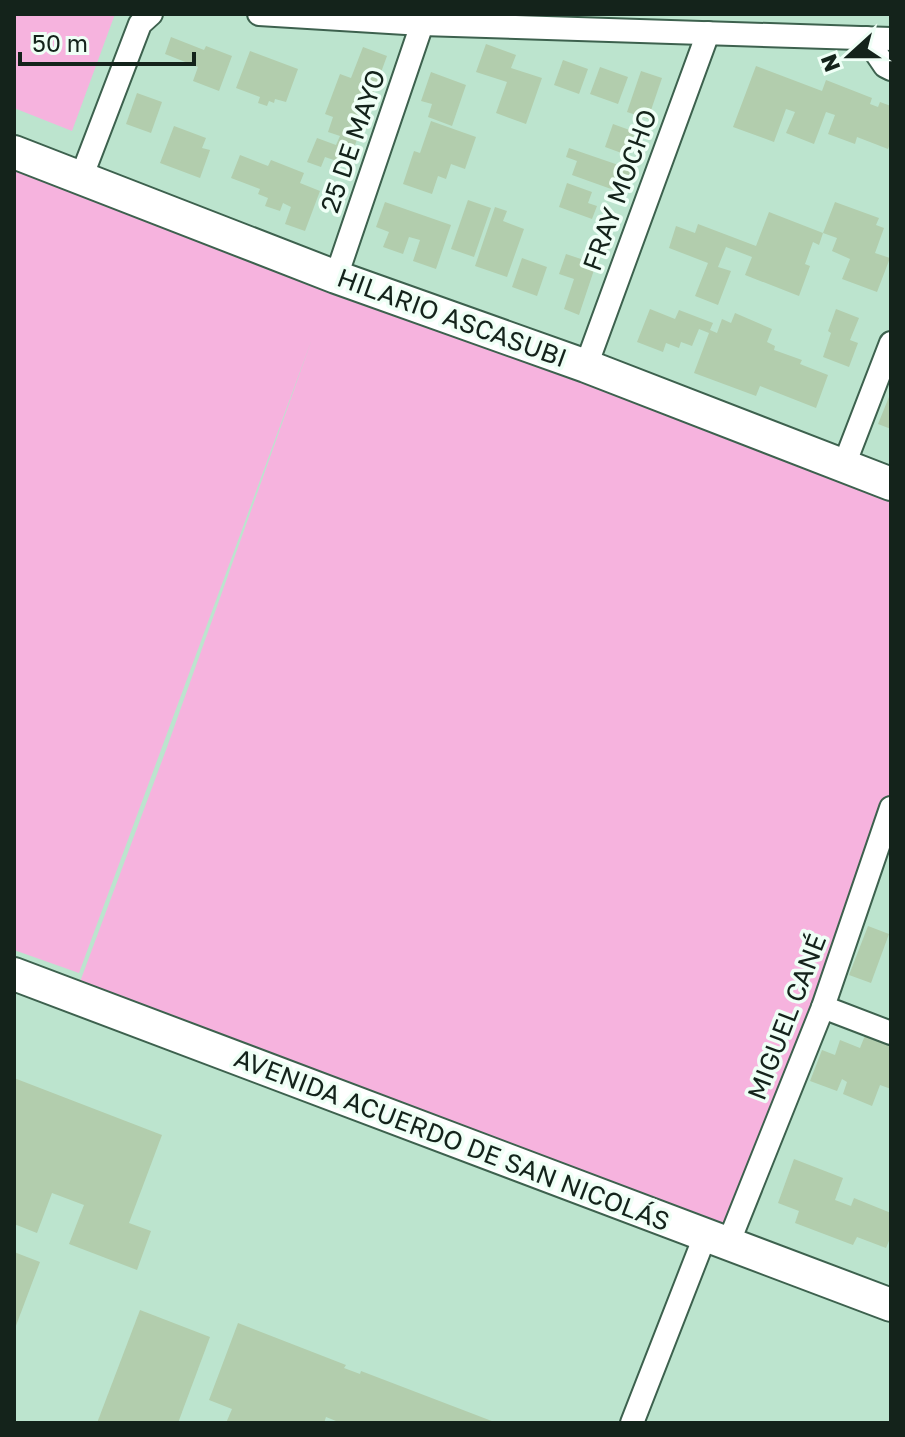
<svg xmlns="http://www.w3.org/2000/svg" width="905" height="1437" viewBox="0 0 905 1437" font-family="'Golos Text',sans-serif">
<rect width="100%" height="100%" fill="#bce4ce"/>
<g fill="#f6b3de">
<polygon points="14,14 115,14 72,131 14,108"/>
<polygon points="21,158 891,484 891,808 728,1244 74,998 166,750 312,339 79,973 14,950 14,176"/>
</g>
<g fill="#b2cdad">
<polygon points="171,37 204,50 206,46 232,56 219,91 193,81 198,67 165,54"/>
<polygon points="486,44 516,55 511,68 542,78 526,124 496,113 507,82 476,72"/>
<polygon points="363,47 387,56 369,105 364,103 356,126 361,128 348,165 325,157 321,167 307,162 317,138 336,145 340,136 328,132 333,117 325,114 340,74 351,78"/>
<polygon points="250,51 298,69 286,102 275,99 274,103 269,101 267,106 258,103 260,97 236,88"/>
<polygon points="563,60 588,69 579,94 554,85"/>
<polygon points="756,66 822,91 826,80 872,98 870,104 878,107 880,102 891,106 891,141 888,149 857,137 855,144 828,134 835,115 826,112 814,144 786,133 795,112 786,109 774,142 733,127"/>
<polygon points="600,67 628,77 618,104 590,94"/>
<polygon points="641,71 662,78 648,119 627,112"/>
<polygon points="431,72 466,85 452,126 428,117 432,104 421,101"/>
<polygon points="137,93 162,102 151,133 126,124"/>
<polygon points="431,121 476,137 465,169 451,164 446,179 438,176 432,194 403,184 414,151 420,153"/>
<polygon points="613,124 635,132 627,155 605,147"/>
<polygon points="174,126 206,138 202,148 210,150 200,178 160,163"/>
<polygon points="569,148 633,170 625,194 572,175 577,161 566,157"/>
<polygon points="240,155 268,166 271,160 304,173 300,183 320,191 305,231 285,224 291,207 283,203 280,211 265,206 268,198 258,194 260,189 231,178"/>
<polygon points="567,183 592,192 588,203 597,206 592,219 559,207"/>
<polygon points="468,200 491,208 474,257 451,249"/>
<polygon points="385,202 451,225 436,269 413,261 420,240 409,237 403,254 383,247 389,232 376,227"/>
<polygon points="835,202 879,218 876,225 884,228 875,253 890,258 877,292 842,279 850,259 832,251 837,238 823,233 819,245 813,242 805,264 810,266 799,296 745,275 752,257 726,247 718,267 731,271 718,305 695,296 708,263 669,248 676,226 695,233 698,224 756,246 769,212 823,233"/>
<polygon points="495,207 507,211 503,221 524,229 507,277 475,266"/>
<polygon points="566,254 596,264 579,315 564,309 574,279 559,274"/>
<polygon points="522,258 547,267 537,296 512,287"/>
<polygon points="650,309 675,319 679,310 713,323 710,330 717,333 722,319 731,323 735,313 772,329 767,342 775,346 774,350 802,360 800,364 828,375 816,408 760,386 756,396 694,373 709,333 699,329 692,346 681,342 679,348 666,343 663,352 637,342"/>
<polygon points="836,309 859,318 850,340 858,343 849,367 823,357 831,333 828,331"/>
<polygon points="889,397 891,397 891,429 878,424"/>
<polygon points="868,926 889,934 871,983 849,975"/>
<polygon points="866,1033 891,1042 891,1055 889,1061 891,1062 891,1089 880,1085 872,1106 843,1094 847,1082 842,1079 837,1091 810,1081 822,1050 835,1055 840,1040 860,1048"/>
<polygon points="14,1078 162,1135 129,1223 151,1231 137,1270 69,1244 84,1205 52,1193 37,1233 14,1224"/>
<polygon points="794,1159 843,1178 835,1200 851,1206 854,1198 891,1213 891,1236 886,1248 857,1237 853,1245 795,1223 799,1211 778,1203"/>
<polygon points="14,1252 40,1262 14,1331"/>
<polygon points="140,1310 210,1337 178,1423 97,1423"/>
<polygon points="238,1323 346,1365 344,1368 360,1374 361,1371 497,1423 341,1423 326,1417 324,1423 226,1423 232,1409 209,1400"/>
</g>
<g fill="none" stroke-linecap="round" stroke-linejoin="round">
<defs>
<g id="street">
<polyline points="259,14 422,24 891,39"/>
<polyline points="866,38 885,66 891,69"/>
<polyline points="81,178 140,24 151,14"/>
<polyline points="336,277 422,24"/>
<polyline points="586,366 708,33"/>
<polyline points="844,465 891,343"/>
<polyline points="823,1007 891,1033"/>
<polyline points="728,1244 823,1007 891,808"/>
<polyline points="632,1423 705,1236"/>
</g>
<g id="secondary">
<polyline points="14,152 336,277 586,366 891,484"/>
<polyline points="14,974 891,1305"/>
</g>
</defs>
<use href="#street" stroke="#3d614e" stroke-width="26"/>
<use href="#secondary" stroke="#3d614e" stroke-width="36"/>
<use href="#street" stroke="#fff" stroke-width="22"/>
<use href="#secondary" stroke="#fff" stroke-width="32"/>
</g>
<g text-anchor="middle" stroke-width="7" stroke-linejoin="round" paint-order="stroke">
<g font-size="26" fill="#14231b" stroke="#effff6">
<text transform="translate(353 141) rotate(-71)" y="9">25 DE MAYO</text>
<text transform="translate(620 190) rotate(-70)" y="9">FRAY MOCHO</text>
<text transform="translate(452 318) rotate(20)" y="9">HILARIO ASCASUBI</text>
<text transform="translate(787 1017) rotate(-69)" y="9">MIGUEL CANÉ</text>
<text transform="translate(452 1140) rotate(21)" y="9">AVENIDA ACUERDO DE SAN NICOLÁS</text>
</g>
</g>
<rect width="905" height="1437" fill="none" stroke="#14231b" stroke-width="32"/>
<g transform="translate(849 56) rotate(249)" stroke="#effff6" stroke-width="6" paint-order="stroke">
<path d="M0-6L14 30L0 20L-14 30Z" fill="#14231b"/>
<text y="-12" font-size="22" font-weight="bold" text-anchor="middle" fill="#14231b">N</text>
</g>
<path d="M20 52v12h174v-12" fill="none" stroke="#14231b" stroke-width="4"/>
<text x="32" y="52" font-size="24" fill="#14231b" stroke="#effff6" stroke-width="6" paint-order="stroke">50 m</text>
</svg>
